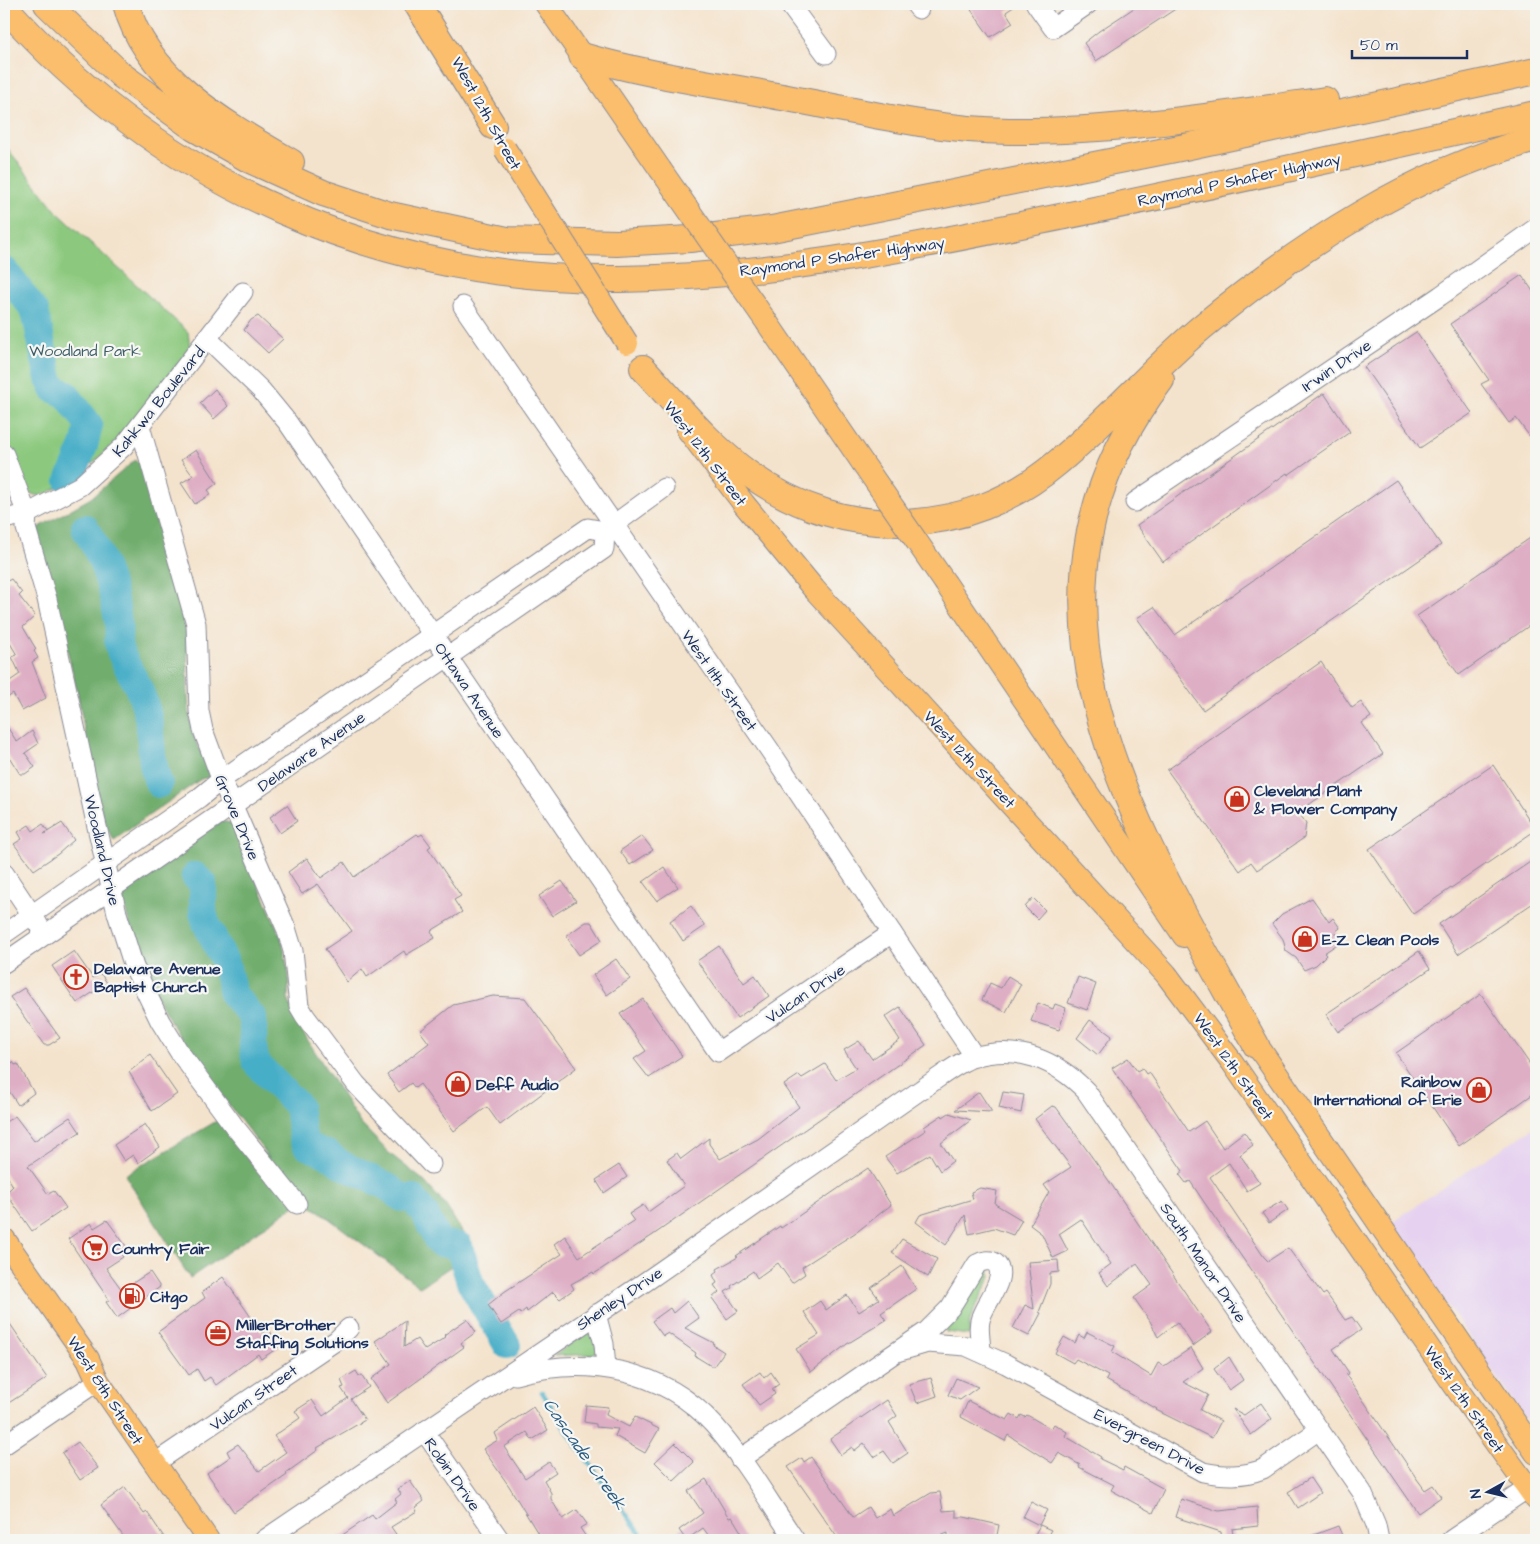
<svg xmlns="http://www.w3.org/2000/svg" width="1540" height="1544" viewBox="0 0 1540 1544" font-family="'Architects Daughter',sans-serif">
<rect width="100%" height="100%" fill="#f6f6f2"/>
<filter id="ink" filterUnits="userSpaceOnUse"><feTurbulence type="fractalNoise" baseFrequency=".02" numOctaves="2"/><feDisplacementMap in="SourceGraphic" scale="10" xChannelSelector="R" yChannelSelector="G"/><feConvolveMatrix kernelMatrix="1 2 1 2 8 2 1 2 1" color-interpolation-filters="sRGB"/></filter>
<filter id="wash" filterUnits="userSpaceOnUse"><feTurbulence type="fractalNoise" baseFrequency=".0096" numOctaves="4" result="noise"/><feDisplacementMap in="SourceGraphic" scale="20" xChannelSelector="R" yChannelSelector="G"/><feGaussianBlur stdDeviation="1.12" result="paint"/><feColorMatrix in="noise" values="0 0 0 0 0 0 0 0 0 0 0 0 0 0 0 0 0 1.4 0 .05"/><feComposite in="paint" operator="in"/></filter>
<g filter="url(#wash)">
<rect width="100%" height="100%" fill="#f4e3cc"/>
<g fill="#e6d2f0">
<polygon points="4,473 12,502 4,508"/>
<polygon points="1536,1126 1536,1434 1391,1222"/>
</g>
<g fill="#8cc97e" stroke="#547c6e">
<path d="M4,144l53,68 131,120 2,16c-40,52 -76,110 -135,141 -9,5 -20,11 -27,1l-24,-48z"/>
<path d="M989,1269l2,7 -21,43 -1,16 -23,-3v-4c10,-11 36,-56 43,-59z"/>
<polygon points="589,1331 594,1334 597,1352 593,1354 554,1356"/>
</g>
<g fill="#71ad6d" stroke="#466e66">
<path d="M135,460l6,4 42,154c9,38 0,78 10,116 4,15 17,28 17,43l-9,2 -87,61c-17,-19 -30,-118 -37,-148 -12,-55 -27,-109 -41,-163l55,-31z"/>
<path d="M220,822h7l6,3 49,114 7,36 -1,23 7,22 65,103 29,30 34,27 23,26 28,45 -54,36 -101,-76 -13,-7h-9l-107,74 -65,-103 95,-56 49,39c-37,-51 -80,-100 -110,-157 -18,-34 -28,-70 -38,-108z"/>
</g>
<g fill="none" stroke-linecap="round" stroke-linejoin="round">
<polyline stroke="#47aec7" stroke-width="4.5" points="542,1392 575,1443 645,1540"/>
<g stroke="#47aec7" stroke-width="28">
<polyline points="4,270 35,311 49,379 54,389 66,394 89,425 84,446 69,481"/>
<path d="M85,528c18,29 28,60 33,93 2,9 -2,21 2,30 11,25 22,37 28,66 4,22 2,46 11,67"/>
<polyline points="195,876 203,883 203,912 206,923 226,964 233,994 253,1018 253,1047 256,1063 298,1106 302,1135 307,1146 329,1155 341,1164 388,1187 402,1198 413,1198 426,1216 439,1243 459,1246 470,1282 507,1345"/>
</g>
</g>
<g id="blocks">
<g fill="#deaec5">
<polygon points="967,4 1018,4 1006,12 1013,23 990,37"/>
<polygon points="1140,4 1183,4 1096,61 1084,43 1099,31"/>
<polygon points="1522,275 1536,296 1536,445 1516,418 1509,423 1481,384 1489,380 1450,324"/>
<polygon points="258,316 283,339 268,353 244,330 251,320"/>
<polygon points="1416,332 1472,413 1420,448 1364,367"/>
<polygon points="215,389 228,406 214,419 200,403"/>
<polygon points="1324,393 1350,432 1288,475 1287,473 1163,562 1137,525"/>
<polygon points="196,450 217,483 208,490 211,494 195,504 181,483 193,476 181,460"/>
<polygon points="1396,480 1441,545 1203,710 1137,618 1154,607 1175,635"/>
<polygon points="1536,534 1536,621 1459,675 1417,616"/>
<polygon points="11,579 22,593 19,596 35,616 23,627 36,649 34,651 38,658 32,662 46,698 22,711 13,694 4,700 4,685 20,674 12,657 17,655 4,633 4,583"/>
<polygon points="1321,662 1352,708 1361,702 1371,717 1362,723 1383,754 1298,812 1306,823 1304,838 1257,870 1251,862 1240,871 1167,770"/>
<polygon points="4,722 17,742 32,731 36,739 38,744 25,753 35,767 25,774 20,774 4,749"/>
<polygon points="1493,765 1536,830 1413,914 1369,849"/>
<polygon points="287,805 297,821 280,833 270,817"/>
<polygon points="62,823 74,840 58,854 34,870 14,844 22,839 18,832 29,825 33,831 43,824 48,831 44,834"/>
<polygon points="417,834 419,836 422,834 431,846 428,848 461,896 454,900 462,912 431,931 435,938 406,955 404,951 367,977 362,969 347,982 325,949 352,931 318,884 302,894 288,872 307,858 321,878 344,862 354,877"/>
<polygon points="642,836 653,850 630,865 620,851"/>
<polygon points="1536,858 1536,901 1458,954 1439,924"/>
<polygon points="664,867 678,887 657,901 643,882"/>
<polygon points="562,881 576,901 552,916 539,896"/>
<polygon points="1033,898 1045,910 1037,919 1025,907"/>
<polygon points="1312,898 1329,922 1333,918 1340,928 1335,932 1342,941 1324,953 1326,955 1316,965 1304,970 1296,958 1286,951 1283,939 1272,924 1282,914"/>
<polygon points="691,906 705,926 683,941 670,921"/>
<polygon points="591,922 602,940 579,955 566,936 586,922"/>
<polygon points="719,946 744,983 755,975 769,996 737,1018 697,961"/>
<polygon points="74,951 93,978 101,974 107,983 77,1003 52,966"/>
<polygon points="1419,951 1430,969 1338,1032 1326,1014"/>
<polygon points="616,959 630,979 607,995 593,975"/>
<polygon points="1008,976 1021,984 1006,1012 982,1000 990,983 1001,988"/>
<polygon points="1078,977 1096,984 1087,1010 1068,1003"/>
<polygon points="24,988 60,1038 49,1045 44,1045 10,997"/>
<polygon points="1481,994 1536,1073 1536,1092 1459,1146 1396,1053"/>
<polygon points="493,996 525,998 576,1068 500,1125 487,1107 454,1131 420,1084 415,1088 411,1083 399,1092 387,1075 429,1043 420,1031 453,1005"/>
<polygon points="643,999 682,1056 649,1078 634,1059 646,1051 620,1014"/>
<polygon points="1038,1003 1053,1009 1055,1004 1066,1008 1059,1030 1031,1021"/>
<polygon points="900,1007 926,1045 653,1235 594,1274 593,1272 571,1284 574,1289 560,1299 553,1292 527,1312 526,1309 520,1314 519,1312 501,1324 488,1305 504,1292 562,1254 554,1244 565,1236 579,1257 634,1221 629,1214 643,1205 648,1212 684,1186 667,1160 677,1153 681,1159 709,1138 709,1144 720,1159 758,1139 799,1107 784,1085 799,1075 802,1078 825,1064 836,1080 856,1068 844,1050 859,1041 872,1059 900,1040 885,1017"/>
<polygon points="1090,1020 1112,1036 1098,1055 1077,1038"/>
<polygon points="150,1055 177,1094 152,1111 129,1072"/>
<polygon points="1128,1058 1137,1071 1142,1068 1146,1074 1149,1072 1189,1132 1205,1121 1223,1148 1244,1132 1253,1145 1240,1155 1260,1183 1247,1191 1229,1163 1210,1177 1264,1257 1268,1261 1288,1248 1323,1295 1326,1293 1345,1320 1352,1317 1361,1330 1333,1349 1349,1373 1346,1375 1417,1479 1425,1490 1433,1485 1441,1497 1418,1513 1204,1202 1190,1181 1186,1183 1179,1174 1183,1171 1112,1068"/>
<polygon points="13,1062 15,1065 18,1064 34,1093 18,1105 4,1083 4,1069"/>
<polygon points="979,1092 992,1112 955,1110"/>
<polygon points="1003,1092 1024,1095 1021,1113 999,1108"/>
<polygon points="1052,1106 1056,1107 1107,1178 1212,1332 1193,1346 1177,1322 1158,1337 1150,1321 1134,1298 1152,1285 1137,1264 1108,1286 1099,1273 1111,1264 1081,1219 1059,1234 1068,1251 1053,1258 1042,1234 1030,1225 1049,1192 1044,1185 1071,1167 1035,1119"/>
<polygon points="949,1113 971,1120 941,1143 953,1161 940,1171 930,1154 897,1173 885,1157 926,1130 924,1127 942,1115 943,1117"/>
<polygon points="15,1116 34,1141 70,1117 80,1132 28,1166 48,1194 54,1191 66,1208 32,1231 6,1193 13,1186 4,1171 4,1123"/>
<polygon points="145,1124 160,1147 138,1163 133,1155 124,1161 114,1145"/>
<polygon points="619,1165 627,1177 604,1193 596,1180"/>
<polygon points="868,1168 891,1205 858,1231 802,1267 805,1274 792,1283 778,1263 757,1278 753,1271 731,1286 732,1288 725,1292 738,1311 727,1319 712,1298 719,1292 714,1285 717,1283 713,1275 718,1271 717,1269 738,1257 736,1256 780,1226 781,1228"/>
<polygon points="980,1188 997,1191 995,1204 1022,1220 1013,1235 994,1228 969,1234 965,1215 946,1245 916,1222 920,1215 973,1199 971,1192"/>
<polygon points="1282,1201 1288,1210 1269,1223 1262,1213"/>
<polygon points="107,1220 129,1250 122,1255 123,1257 106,1268 122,1290 150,1272 160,1287 117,1318 106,1302 109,1300 68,1239 91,1223 94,1228"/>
<polygon points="902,1239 937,1259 928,1277 892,1253"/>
<polygon points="1058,1260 1059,1272 1050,1273 1050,1284 1039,1312 1041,1313 1029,1336 1013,1328 1025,1305 1034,1309 1028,1262"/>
<polygon points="902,1266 916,1289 881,1313 886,1320 847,1344 811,1372 796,1349 819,1335 804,1312 820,1301 826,1310 847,1295 859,1312 879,1299 871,1288"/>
<polygon points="223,1277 262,1333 269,1329 279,1347 261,1359 258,1354 216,1385 210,1377 204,1381 197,1369 189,1375 158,1332 205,1298 202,1292"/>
<polygon points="687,1301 699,1318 685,1328 714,1343 713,1345 724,1352 713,1367 695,1356 696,1353 668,1333 663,1336 652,1321 670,1308 673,1313"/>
<polygon points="4,1315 47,1378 4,1406"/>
<polygon points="467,1319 476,1332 461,1343 464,1347 387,1403 371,1379 391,1364 375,1341 405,1321 404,1347 417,1339 425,1350 446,1337 444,1335"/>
<polygon points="1087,1332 1115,1346 1112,1352 1151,1376 1158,1363 1164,1366 1191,1348 1203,1368 1183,1382 1208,1395 1200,1410 1221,1421 1212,1438 1156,1410 1157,1409 1120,1388 1106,1380 1108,1376 1076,1359 1073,1363 1055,1353 1064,1337 1075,1343 1079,1335 1084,1338"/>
<polygon points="1229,1357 1243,1380 1229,1390 1214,1369"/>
<polygon points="356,1371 359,1376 361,1375 369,1387 351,1399 365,1420 317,1448 318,1450 286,1473 287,1475 234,1512 207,1473 230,1457 227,1451 238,1444 259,1471 286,1452 274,1436 300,1418 295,1411 312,1400 323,1416 348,1398 341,1388 344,1387 341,1380"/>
<polygon points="760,1372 764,1378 771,1372 779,1384 772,1389 775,1394 759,1405 743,1384"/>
<polygon points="931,1378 937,1396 917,1403 909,1384"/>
<polygon points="956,1378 978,1387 960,1400 948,1395"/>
<polygon points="887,1400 897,1416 889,1422 908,1453 893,1463 884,1451 874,1457 864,1443 854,1451 852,1447 841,1455 830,1439"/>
<polygon points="968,1401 1007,1420 1011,1414 1019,1419 1021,1415 1025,1417 1027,1415 1051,1429 1054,1424 1067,1432 1065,1436 1101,1457 1100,1459 1123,1470 1124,1467 1164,1489 1153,1513 1111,1490 1114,1485 1079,1467 1080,1465 1059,1453 1052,1463 1008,1435 1005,1441 961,1417"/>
<polygon points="1261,1403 1272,1419 1251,1435 1233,1409 1244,1415"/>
<polygon points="586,1405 608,1407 606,1415 629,1427 635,1417 659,1429 645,1453 615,1436 618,1429 596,1427 596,1424 584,1422"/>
<polygon points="533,1407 548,1430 532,1440 527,1432 504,1447 525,1478 549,1462 556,1472 544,1480 551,1493 551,1499 563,1519 577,1510 587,1524 580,1528 588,1540 542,1540 509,1486 483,1449 498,1440 495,1433"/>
<polygon points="78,1442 98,1468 80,1480 62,1453"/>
<polygon points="675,1443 694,1462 674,1481 655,1462"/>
<polygon points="811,1457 853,1517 868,1507 875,1518 890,1509 893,1516 931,1493 940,1492 943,1511 956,1510 956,1517 964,1517 999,1525 996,1540 982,1537 948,1539 948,1533 930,1540 839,1540 788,1467 802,1458 804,1462"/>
<polygon points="1310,1478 1320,1493 1298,1508 1288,1492"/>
<polygon points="706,1479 729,1518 732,1517 746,1540 712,1540 703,1528 686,1540 679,1530 703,1513 688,1491"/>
<polygon points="410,1481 424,1501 415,1508 417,1511 391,1527 400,1540 335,1540 372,1515 375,1519 397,1502 395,1499 401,1494 398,1489"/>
<polygon points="125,1487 144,1514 147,1512 166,1540 126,1540 101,1505"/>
<polygon points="1181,1499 1219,1511 1257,1507 1258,1526 1232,1529 1234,1540 1222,1540 1221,1532 1175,1517"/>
<polygon points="1031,1502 1047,1510 1039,1525 1023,1517"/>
<polygon points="1040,1525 1051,1530 1045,1540 1032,1540"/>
<polygon points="1338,1526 1344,1540 1303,1540 1303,1539"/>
</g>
</g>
</g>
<g filter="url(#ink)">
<use href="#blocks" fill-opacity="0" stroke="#888995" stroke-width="1"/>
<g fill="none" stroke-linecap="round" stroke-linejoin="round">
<defs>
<g id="minor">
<polyline points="789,4 826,54"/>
<polyline points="915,4 919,9"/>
<polyline points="1036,4 1053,28 1088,4"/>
<polyline points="463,306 769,749 975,1057"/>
<polyline points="208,339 261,390 288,423 718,1052 892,933"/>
<polyline points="140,426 196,624 199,711 203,730 220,776 286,928 293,951 299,1006 305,1016 356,1084 431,1164"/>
<polyline points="4,454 27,514 26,528 47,599 95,818 117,913 134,967 160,1021 180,1053 234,1126 297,1204"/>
<polyline points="1135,502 1440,296 1536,228"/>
<polyline points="4,519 27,514 80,486 124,446 243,292"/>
<polyline points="605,531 664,488"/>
<polyline points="4,873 38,924"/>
<polyline points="4,934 199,798 221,780 588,528 605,531 604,549 4,963"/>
<polyline points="596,1314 604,1344 606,1368"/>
<path d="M897,1352l31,-9 38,3 40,18 197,108c21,4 40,5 60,-3l56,-39"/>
<path d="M515,1375c71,-19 148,-7 199,50 31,35 55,77 81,115"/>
<polyline points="424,1431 500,1540"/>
<polyline points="4,1445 98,1381"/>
<path d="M740,1459l187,-128 23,-23 27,-44c5,-3 13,-5 18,-1 15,12 -10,40 -14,54 -4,10 0,24 0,35"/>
<polyline points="155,1463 337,1340 349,1328"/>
<path d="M264,1540l384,-260 274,-191c16,-10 34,-26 52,-32 43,-13 82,3 112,34l276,401 14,33 3,15"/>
<polyline points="1451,1540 1528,1488"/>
</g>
<g id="major">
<polyline points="546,4 660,169"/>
<polyline points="768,324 862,462"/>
<polyline points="688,430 744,504 814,589 1166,974 1232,1062 1455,1386 1536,1499"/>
<polyline points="946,584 1184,936"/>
<polyline points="1246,1029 1536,1453"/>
<polyline points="4,1239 88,1359 98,1381 208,1540"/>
</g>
<g id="highway">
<polyline points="47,4 121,75 194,128 250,160 323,193 390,215 507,240 617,243 690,239 772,229 1185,147 1536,71"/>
<path d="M126,4c20,76 101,121 165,158"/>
<polyline points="417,4 493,126"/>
<path d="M4,6c159,179 375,275 616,273 142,-2 282,-29 420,-58 166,-33 331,-71 496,-107"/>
<path d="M582,56c65,19 133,28 200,41 75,14 151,33 227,34 107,1 211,-16 316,-31"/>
<path d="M643,368c34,37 66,77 106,106 96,69 218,65 308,-11 51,-42 94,-93 145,-136 98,-81 210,-155 334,-188"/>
<path d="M1161,380c-173,228 -20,455 95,665"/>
</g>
</defs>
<use href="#minor" stroke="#888995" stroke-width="21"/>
<use href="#major" stroke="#888995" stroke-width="24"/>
<use href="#highway" stroke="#888995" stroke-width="28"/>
<use href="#minor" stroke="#fff" stroke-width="19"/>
<use href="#major" stroke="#fabe6d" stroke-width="22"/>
<use href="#highway" stroke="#fabe6d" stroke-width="26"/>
<defs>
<g id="major-bridge">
<polyline points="505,149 627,343"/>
<polyline points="660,169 768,324"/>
<polyline points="862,462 946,584"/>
</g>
</defs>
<use href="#major-bridge" stroke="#888995" stroke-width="24" stroke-linecap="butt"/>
<use href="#major-bridge" stroke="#fabe6d" stroke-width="22"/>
</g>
</g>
<defs>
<symbol id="shop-ring" viewBox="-11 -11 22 22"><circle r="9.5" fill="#f6f6f2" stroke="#c8321e" stroke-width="1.5"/><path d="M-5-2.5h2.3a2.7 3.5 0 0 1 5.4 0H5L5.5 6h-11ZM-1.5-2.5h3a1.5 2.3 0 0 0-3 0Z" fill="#c8321e"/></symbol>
<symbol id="church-ring" viewBox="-11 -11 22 22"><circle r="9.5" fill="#f6f6f2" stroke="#c8321e" stroke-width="1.5"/><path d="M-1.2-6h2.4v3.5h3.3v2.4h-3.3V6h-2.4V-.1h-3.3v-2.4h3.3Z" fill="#c8321e"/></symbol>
<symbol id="supermarket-ring" viewBox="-11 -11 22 22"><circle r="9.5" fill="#f6f6f2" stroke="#c8321e" stroke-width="1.5"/><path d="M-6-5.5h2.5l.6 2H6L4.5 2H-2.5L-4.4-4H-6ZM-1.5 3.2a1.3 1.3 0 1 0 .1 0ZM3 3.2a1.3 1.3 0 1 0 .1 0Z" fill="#c8321e"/></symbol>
<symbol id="fuel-ring" viewBox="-11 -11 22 22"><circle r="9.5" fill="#f6f6f2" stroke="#c8321e" stroke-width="1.5"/><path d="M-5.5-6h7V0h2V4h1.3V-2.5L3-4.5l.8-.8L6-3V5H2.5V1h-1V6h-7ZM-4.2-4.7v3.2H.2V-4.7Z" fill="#c8321e"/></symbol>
<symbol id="office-ring" viewBox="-11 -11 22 22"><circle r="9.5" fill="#f6f6f2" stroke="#c8321e" stroke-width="1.5"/><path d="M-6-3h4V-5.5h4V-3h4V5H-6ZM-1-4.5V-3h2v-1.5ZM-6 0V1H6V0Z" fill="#c8321e"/></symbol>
</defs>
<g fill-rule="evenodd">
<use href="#shop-ring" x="1223" y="785" width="28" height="28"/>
<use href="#shop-ring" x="1291" y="925" width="28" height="28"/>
<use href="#church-ring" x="62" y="963" width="28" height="28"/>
<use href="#shop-ring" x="444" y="1070" width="28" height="28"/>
<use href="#shop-ring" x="1465" y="1076" width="28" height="28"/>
<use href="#supermarket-ring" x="81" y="1234" width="28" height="28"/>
<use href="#fuel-ring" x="118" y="1282" width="28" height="28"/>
<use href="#office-ring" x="204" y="1319" width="28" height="28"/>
</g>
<g text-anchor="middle" stroke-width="4.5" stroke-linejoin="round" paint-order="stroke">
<g font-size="16" fill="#1b2f5e" stroke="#f6f6f2">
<text transform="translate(487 113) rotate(61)" y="6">West 12th Street</text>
<text transform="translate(1239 179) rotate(-12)" y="6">Raymond P Shafer Highway</text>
<text transform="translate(842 256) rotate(-8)" y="6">Raymond P Shafer Highway</text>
<text transform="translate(1336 365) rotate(-34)" y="6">Irwin Drive</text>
<text transform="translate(158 401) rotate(-51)" y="6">Kahkwa Boulevard</text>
<text transform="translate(706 453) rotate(53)" y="6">West 12th Street</text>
<text transform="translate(720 680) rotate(55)" y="6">West 11th Street</text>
<text transform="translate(470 690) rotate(56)" y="6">Ottawa Avenue</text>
<text transform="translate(311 751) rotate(-35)" y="6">Delaware Avenue</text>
<text transform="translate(970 759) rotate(47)" y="6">West 12th Street</text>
<text transform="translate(238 817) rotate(67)" y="6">Grove Drive</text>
<text transform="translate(103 850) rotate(77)" y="6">Woodland Drive</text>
<text transform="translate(805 993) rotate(-34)" y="6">Vulcan Drive</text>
<text transform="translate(1234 1066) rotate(55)" y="6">West 12th Street</text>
<text transform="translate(1204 1262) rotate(56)" y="6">South Manor Drive</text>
<text transform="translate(619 1298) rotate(-34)" y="6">Shenley Drive</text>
<text transform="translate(106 1390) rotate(57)" y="6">West 8th Street</text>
<text transform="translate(253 1397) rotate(-35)" y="6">Vulcan Street</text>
<text transform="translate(1465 1399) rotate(55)" y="6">West 12th Street</text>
<text transform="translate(1150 1441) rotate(28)" y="6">Evergreen Drive</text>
<text transform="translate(453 1474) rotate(55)" y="6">Robin Drive</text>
</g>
<g font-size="16" fill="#3d5d68" stroke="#f6f6f2">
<text x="85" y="356">Woodland Park</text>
</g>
<g font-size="16" font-weight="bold" fill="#1b2f5e" stroke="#f6f6f2" text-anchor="start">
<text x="1254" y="796">Cleveland Plant<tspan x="1254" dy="18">&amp; Flower Company</tspan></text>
<text x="1322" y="945">E-Z Clean Pools</text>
<text x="94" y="974">Delaware Avenue<tspan x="94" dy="18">Baptist Church</tspan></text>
<text x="1462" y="1087" text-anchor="end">Rainbow<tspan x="1462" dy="18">International of Erie</tspan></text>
<text x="476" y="1090">Deff Audio</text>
<text x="112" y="1254">Country Fair</text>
<text x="150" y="1302">Citgo</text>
<text x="236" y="1330">MillerBrother<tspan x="236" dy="18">Staffing Solutions</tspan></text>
</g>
<g font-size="18" font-style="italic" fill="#2a5b83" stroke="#f6f6f2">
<text transform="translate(585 1454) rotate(55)" y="6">Cascade Creek</text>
</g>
</g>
<rect width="1540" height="1544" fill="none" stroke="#f6f6f2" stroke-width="20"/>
<g transform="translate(1488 1492) rotate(262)" stroke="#f6f6f2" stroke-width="4" paint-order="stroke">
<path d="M0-4L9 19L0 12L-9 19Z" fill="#1b2f5e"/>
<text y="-8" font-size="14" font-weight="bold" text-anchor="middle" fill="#1b2f5e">N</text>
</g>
<path d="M1352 50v8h115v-8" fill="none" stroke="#1b2f5e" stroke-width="2.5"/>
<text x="1360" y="50" font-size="15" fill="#1b2f5e" stroke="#f6f6f2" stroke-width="4" paint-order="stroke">50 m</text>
</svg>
